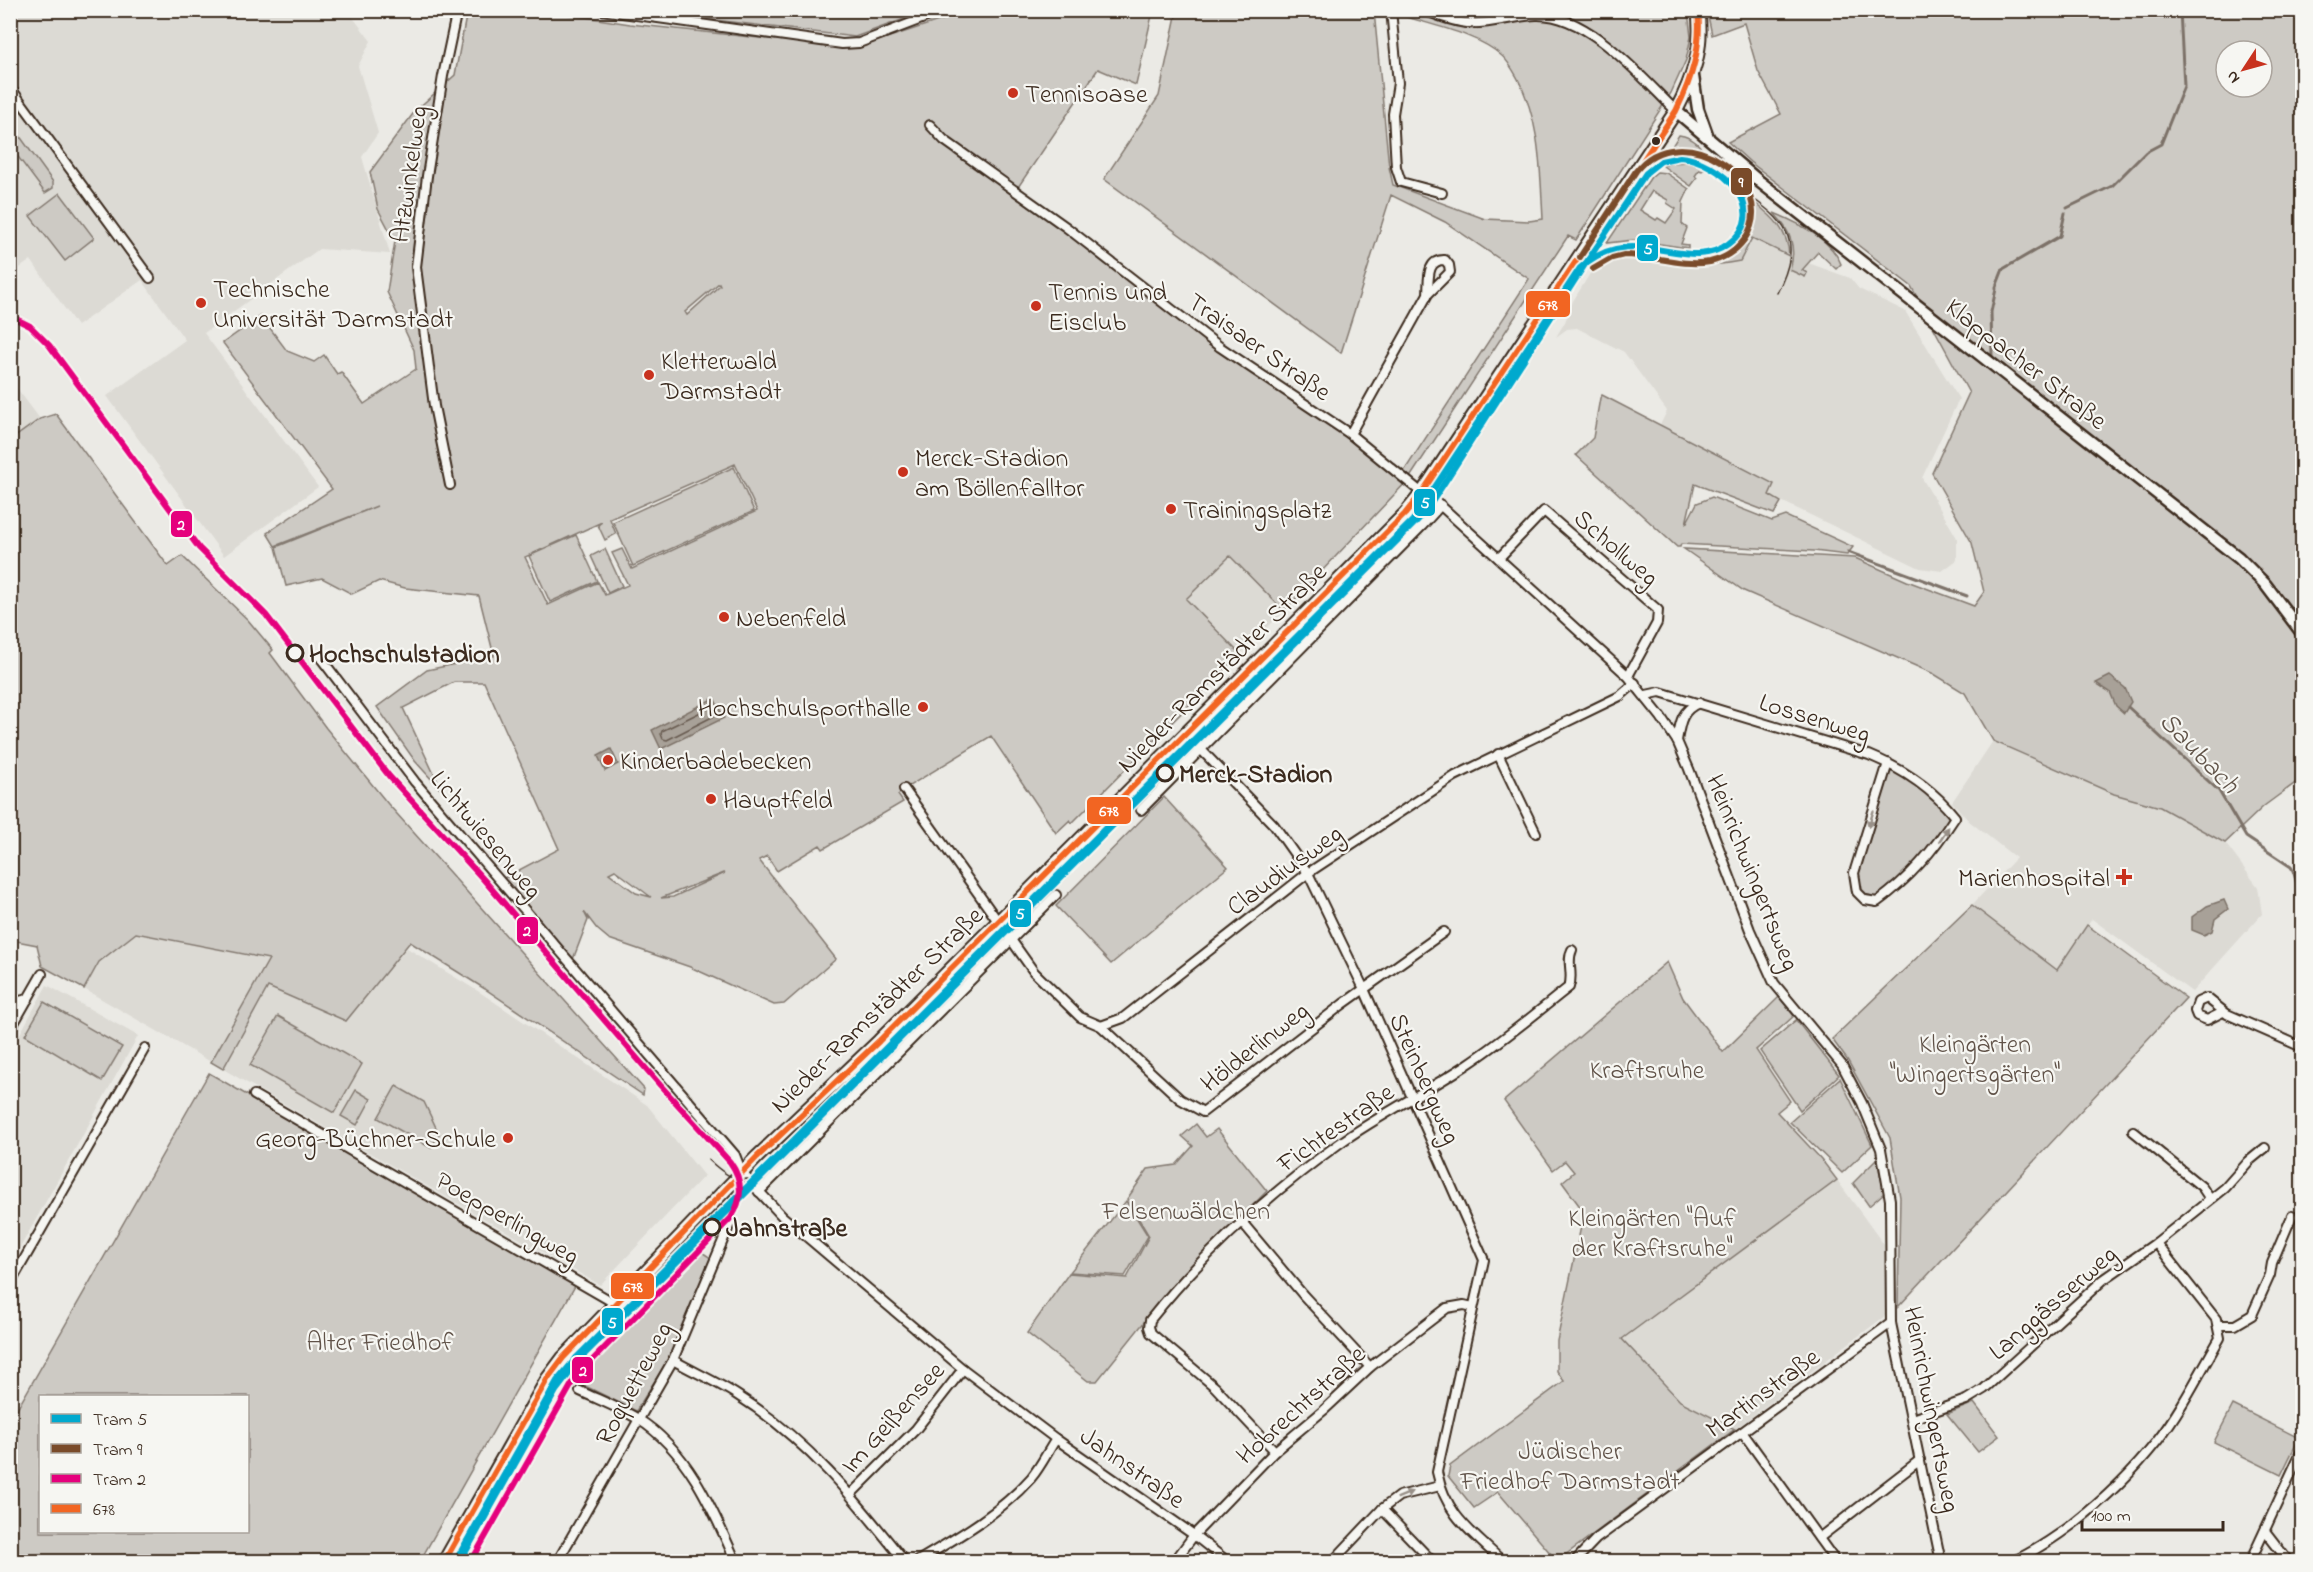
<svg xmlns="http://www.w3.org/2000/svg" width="2313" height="1572" viewBox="0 0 2313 1572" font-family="'Indie Flower',sans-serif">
<rect width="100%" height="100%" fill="#ebeae5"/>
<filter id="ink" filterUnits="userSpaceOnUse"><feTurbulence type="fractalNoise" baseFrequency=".0167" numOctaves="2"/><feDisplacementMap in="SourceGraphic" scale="12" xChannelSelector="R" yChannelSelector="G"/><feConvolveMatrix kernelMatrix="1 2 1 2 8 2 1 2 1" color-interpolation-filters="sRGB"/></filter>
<g filter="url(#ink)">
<g fill="#dcdad4">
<polygon points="11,11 348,11 371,41 358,66 378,133 362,157 390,254 319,249 204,333 318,487 224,556 107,396 185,340 142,280 77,326 31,260 11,274"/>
<polygon points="1752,238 1786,255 1850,278 1859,289 1905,311 1959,399 1922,478 1957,538 1957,560 1942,571 1920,568 1769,495 1774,484 1660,425 1667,411 1624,352 1577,328 1567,329 1556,337 1565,322 1573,301 1596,264 1608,253 1620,251 1669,263 1725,264 1744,255"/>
<polygon points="10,379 40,419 11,440 10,440"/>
<polygon points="1230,556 1284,611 1240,654 1186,599"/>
<polygon points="1993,741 2114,794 2160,807 2225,843 2258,887 2262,914 2192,992 2092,919 2057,970 1972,905 2016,858 1969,821 1952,802"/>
<polygon points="136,933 270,959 211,1062 84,989 99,962"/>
<polygon points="407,948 481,993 647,1105 704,1176 600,1285 223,1069 268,986 346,1020"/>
<polygon points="47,985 138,1036 11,1264 11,1050"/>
<polygon points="1837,1180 1884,1245 1885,1316 1735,1429 1680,1401 1622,1339"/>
</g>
<g fill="#cdcac4" stroke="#847a71" stroke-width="1.5" fill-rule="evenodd">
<path d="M467,11h79l84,13 213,23 19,-1 107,-35h184l-17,74 -38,-16 -84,124 389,280 126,-194 -84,-57 -54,-27 -50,158 -237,-174 55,-83 18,-85h197l15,156 4,18 92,34 44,2 14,-2c-3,-51 -2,-94 -25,-140 -4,-7 -9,-17 -16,-23 -24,-22 -71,-31 -102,-41l-1,-4h289l3,26 -5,23 -15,33 -95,147 -8,-4 -159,243 -125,132 -54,-55 -44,43 54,55 -168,169 -2,-3 -14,13 -65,-97 -87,53 -6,6 5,7 -80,47 -3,-4 -43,26 -10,-15 -8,4 77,99 -52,45 -10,1 -84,-38 -81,-28 -12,-10 -13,-17 4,8 -16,42 -70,-83 57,-30 -75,-167h-30l-51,26 39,83 -27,-30 -38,-54 50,-37 67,-14 -15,-60 -74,-8 -26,-7 -27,13 -30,-16 -36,8 -10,-39 101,-41 -102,40 -8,-13 65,-44 -109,-146 38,-27 26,35 27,11 10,-7 13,19 4,-2 23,32 52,-35 -2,-19 -27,-58 8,-51 -17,-32 -8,-37 45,-61 40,-36zM719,283l1,2 -33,30 -2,-3zM735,464l22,47 -125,58 -10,-20 -10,4 16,32 -23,10 -7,-13 -50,23 -23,-48 77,-35 -4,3 7,15 11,-6 -6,-15zM615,870l36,27 -15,-4 -27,-20zM725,873l-52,24 -12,1 63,-25z"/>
<polygon points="640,11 926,11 855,37"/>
<path d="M1707,11h595v767l-38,28 -39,37 -65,-36 -46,-13 -121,-53 -28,-48 -31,-19 -190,-83 -60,-42 171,9 52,23 67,25 10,-14 -12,-49 -40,-70 37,-80 -58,-107 -161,-124 -22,-20 53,-28 -23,-43 -14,-48 -32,12zM2226,51h36v36h-36z"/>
<polygon points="11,124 53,182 53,188 45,193 16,154 11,158"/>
<path d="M1679,135c13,2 25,11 26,24l-17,-5 -23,3z"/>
<polygon points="1688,162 1705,168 1702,171 1699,170 1695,176 1697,178 1691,186 1663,166 1671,163"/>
<polygon points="1723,167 1748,186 1751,192 1723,172"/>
<path d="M1657,172l9,1 23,16 -6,13 -1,22 5,4 -6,16 7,1v3l-55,-8 -26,3 44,-66zM1652,191l16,9 -1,3 9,6 -10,14 -8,-5 -2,2 -16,-10z"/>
<polygon points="60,193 94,238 65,261 30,216"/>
<path d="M1754,202c20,16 34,28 35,54l-37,-18 -12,23c-24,5 -60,7 -84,0 -25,-7 -33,-14 -59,-4 9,-6 20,-10 31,-10 35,0 89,28 112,-12 6,-10 7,-21 5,-32z"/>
<path d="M1774,213c25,10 57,26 67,51l-5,5 -18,-17 -16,18 5,3 -2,4 -15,-7c7,-23 0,-40 -16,-57z"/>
<polygon points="1602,395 1774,484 1769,495 1781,502 1774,514 1695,484 1686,524 1697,503 1712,497 1772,521 1786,516 1853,547 1847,555 1814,551 1681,544 1680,547 1677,547 1576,455 1593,438 1600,398"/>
<polygon points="56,414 168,566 182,556 248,620 273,650 270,653 326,728 388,804 644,1089 643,1095 485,989 410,942 346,1021 268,987 223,1069 211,1062 269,959 136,933 99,962 84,989 42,966 37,945 11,940 11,440 40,419"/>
<polygon points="734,467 754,511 633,566 613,522"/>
<polygon points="576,535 597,581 550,602 529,556"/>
<polygon points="605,549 622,586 608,593 591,556"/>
<path d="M1891,768l29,20 30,29c-24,36 -37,57 -74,81l-15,-6 -4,-19z"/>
<polygon points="1164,797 1228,867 1111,964 1056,906"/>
<polygon points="1972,905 2057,970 2087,925 2186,998 1898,1307 1900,1197 1890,1138 1848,1061 1832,1039"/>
<polygon points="1667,962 1683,998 1723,1052 1779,997 1794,1016 1756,1050 1790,1101 1777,1112 1821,1159 1837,1180 1622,1339 1680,1401 1735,1429 1557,1561 1498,1492 1474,1508 1448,1476 1450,1466 1564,1381 1557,1371 1557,1341 1584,1212 1562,1182 1574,1172 1565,1161 1553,1170 1504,1101"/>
<polygon points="44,1002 122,1047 102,1081 25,1035"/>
<polygon points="278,1016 362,1064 334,1113 250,1065"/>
<polygon points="1796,1020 1839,1075 1800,1110 1760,1051"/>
<path d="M209,1073l366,213 -155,275h-409v-141zM248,1396v136h-208v-136z"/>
<polygon points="1840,1078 1872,1145 1842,1173 1790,1122"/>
<polygon points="396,1086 424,1102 439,1134 431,1148 378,1118"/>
<polygon points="356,1090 371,1099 357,1125 341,1116"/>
<polygon points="1196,1124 1206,1137 1217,1129 1267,1191 1221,1237 1157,1306 1097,1381 1088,1381 1027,1333 1069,1273 1127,1278 1149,1236 1127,1199 1148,1169 1176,1165 1193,1146 1182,1136"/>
<polygon points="1877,1159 1884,1193 1869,1206 1853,1183"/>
<polygon points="1126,1201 1148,1236 1125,1276 1070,1272"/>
<polygon points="697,1249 714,1260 669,1358 636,1411 577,1382 632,1325"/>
<polygon points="1974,1403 1999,1436 1978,1452 1947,1414"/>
<polygon points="2233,1405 2299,1438 2281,1475 2214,1442"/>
</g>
<g fill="#a8a198" stroke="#7c7167" stroke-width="1.5">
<polygon points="2110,676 2125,688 2131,702 2124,713 2116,706 2110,692 2096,683"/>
<polygon points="714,698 724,718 661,749 652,730"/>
<polygon points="611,749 618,764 605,771 598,756"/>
<polygon points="2224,900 2228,909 2215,919 2212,931 2204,935 2192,930 2192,917 2207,906"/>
</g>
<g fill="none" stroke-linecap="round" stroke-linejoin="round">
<polygon stroke="#675a4f" stroke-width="1.5" points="709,708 713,709 714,716 667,740 663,739 661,734 662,731"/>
<g stroke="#7c7167" stroke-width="3">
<polyline points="2067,208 2112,186 2146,152 2161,144 2184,86 2180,10"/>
<polyline points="1996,287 2003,269 2060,236 2065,213"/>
<polyline points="1992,357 1991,312 1996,289"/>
<polyline points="1848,552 1967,596"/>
<path d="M2128,707l91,84 27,46 45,30c5,6 8,30 11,40"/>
</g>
<defs>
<g id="street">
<polyline points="601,10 842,44 859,43 945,10"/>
<polyline points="1391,10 1398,83 1393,114 1396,167 1401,182 1442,193"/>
<path d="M1423,10c14,5 30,12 44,13 23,2 46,-7 69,-8 52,-2 105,62 140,96"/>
<polyline points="10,87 150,278"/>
<polyline points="930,125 944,140 1066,227 1220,347 1350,434 1422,493 1430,496 1628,676 1661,717 1677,741 1689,769 1750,930 1774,983 1842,1065 1862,1103 1881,1149 1890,1200 1891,1323 1941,1562"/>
<path d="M1350,434l78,-140 22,-22 -1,-7 -4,-5c-19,-1 -16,20 -17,34"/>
<polyline points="450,485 434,406 416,267 427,176 443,76 457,10"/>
<polyline points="1499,558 1544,511 1658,610 1657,623 1628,676"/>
<polyline points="320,657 415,782 735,1155 742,1173 782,1216 963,1369 1056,1439 1194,1535 1228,1562"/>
<path d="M1646,695l14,-3 209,63c34,14 63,33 86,62 -22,34 -45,61 -78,85l-12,-2 -8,-8 -3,-19 34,-110"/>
<path d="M1186,734l88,91 34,48 56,116 120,271 -47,212c9,44 35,60 66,90"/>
<path d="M1677,741c3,-17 4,-31 22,-38"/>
<polyline points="1498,754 1536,833"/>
<polyline points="904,789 1034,972 1080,1017 1101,1026 1180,1099 1203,1112 1343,1004 1444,932"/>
<polyline points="1141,810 1422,526 1441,505"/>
<polyline points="10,1003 28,999"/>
<polyline points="2223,1012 2207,1020 2197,1016 2195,1011 2198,1002 2207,998 2227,1014 2302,1047"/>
<polyline points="1101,1026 1123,1018 1308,873 1455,776 1620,696 1635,683"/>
<polyline points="10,1030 42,974"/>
<polyline points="254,1095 616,1304"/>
<polyline points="2133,1131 2202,1187 2210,1199"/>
<polyline points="759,1192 1056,895"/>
<polyline points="1242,1222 1304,1296 1370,1367"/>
<polyline points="10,1284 145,1048"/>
<polyline points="2218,1325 2235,1325 2252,1315 2270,1275 2272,1263 2292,1216"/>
<path d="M673,1360c21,12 44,22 64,35 70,44 117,103 168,167"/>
<path d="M580,1391c19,9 40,17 58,28 50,31 75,91 98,143"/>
<polyline points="1912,1419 1966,1400 1984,1389 2103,1280 2156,1243 2225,1188 2249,1161 2265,1148"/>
<polyline points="1743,1433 1836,1562"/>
<path d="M1275,1451l-60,-64 -64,-54 -2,-6 1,-7c54,-68 119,-126 190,-177 41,-29 86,-51 128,-79 35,-23 68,-51 101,-77 5,-13 -3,-25 3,-37"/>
<polyline points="851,1494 916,1429 963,1369"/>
<polyline points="1382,1509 1433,1562"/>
<polyline points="2265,1531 2289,1562"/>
<polyline points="1819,1538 1920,1460"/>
<polyline points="557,1562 673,1360 732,1219"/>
<path d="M916,1562c42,-25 83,-48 115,-84 10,-12 17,-27 25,-39"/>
<polyline points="1174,1562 1194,1535 1275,1451 1324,1410 1370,1367 1447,1308 1464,1305 1473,1307"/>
<polyline points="1332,1562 1382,1509 1399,1496 1440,1486"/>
<polyline points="1574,1562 1596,1539 1891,1323"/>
<path d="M2011,1562c23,-10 42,-23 62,-38 32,-25 60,-52 85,-84 24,-31 42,-68 62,-102l-4,-19 -60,-76"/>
<polyline points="2250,1562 2302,1450"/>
</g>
<g id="secondary">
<polyline points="1693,76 1698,109 1708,137"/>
<polyline points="1676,111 1760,182 2239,558 2265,584 2302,633"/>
</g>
<path id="primary" d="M444,1562l104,-184 15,-20 194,-201 122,-116 526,-527 17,-21 254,-382c17,-33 28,-63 22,-101"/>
</defs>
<use href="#street" stroke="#3b2a1e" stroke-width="12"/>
<use href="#secondary" stroke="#3b2a1e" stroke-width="15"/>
<use href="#primary" stroke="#3b2a1e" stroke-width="16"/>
<use href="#street" stroke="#f6f6f2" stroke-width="8"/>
<use href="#secondary" stroke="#f6f6f2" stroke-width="10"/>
<use href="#primary" stroke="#f6f6f2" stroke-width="12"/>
<g stroke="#3b2a1e" stroke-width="1.5">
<path d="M1731,182c47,36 78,48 46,111"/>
<path d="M709,1160c23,22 36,27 62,7"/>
</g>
<defs>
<path id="bus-1" d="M444,1562l104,-184 15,-20 194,-201 122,-116 526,-527 17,-21 254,-382c16,-33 26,-64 22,-101"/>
</defs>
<use href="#bus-1" stroke="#f6f6f2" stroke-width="10"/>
<use href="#bus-1" stroke="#f26522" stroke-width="6"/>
<defs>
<g id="tram-1">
<path d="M1680,157c39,3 94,53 48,87 -40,30 -91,-21 -142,19l60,-90 15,-12z"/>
<polyline points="455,1562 557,1381 577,1357 1413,520 1580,268 1586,263"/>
<polyline points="460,1562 556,1391 582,1357 1418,520 1434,499 1586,263"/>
</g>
<path id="tram-2" d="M1580,257l56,-86c44,-58 148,11 108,69 -8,11 -21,19 -34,22 -28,5 -58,-7 -86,-7l-12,3 -19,11"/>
<path id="tram-3" d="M14,318l16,8 19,19 150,203 67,67 123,161 95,104 176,205 70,77c13,18 13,37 1,56l-155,159 -105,185"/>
</defs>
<use href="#tram-1" stroke="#f6f6f2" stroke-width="10"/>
<use href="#tram-2" stroke="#f6f6f2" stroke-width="10"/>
<use href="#tram-3" stroke="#f6f6f2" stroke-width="10"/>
<use href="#tram-1" stroke="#00a9ce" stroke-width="6"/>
<use href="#tram-2" stroke="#7a4b2a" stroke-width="6"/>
<use href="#tram-3" stroke="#e5007d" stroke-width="6"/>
</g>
<defs><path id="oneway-solid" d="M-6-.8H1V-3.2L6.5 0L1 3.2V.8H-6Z" transform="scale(1.5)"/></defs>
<g fill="#989088">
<use href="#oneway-solid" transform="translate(1871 819) rotate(107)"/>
<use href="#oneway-solid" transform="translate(1944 834) rotate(-56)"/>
<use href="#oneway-solid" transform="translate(1405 1495) rotate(-22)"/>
</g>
</g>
<g fill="#c8321e" stroke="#f6f6f2" stroke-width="2">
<circle cx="1013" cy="93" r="6"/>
<circle cx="201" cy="303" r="6"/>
<circle cx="1036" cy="306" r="6"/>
<circle cx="649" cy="375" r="6"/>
<circle cx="903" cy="472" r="6"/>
<circle cx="1171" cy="509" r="6"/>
<circle cx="724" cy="617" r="6"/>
<circle cx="923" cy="707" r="6"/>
<circle cx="608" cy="760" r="6"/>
<circle cx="711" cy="799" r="6"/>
<path d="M2121 868h6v6h6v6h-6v6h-6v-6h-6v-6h6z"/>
<circle cx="508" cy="1138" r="6"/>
</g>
<circle fill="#3b2a1e" stroke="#f6f6f2" stroke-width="2" cx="1656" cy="141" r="5"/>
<g fill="#f6f6f2" stroke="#3b2a1e" stroke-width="3">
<circle cx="295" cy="653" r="8"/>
<circle cx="1165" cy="773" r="8"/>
<circle cx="712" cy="1227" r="8"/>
</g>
<g text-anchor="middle" stroke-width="4.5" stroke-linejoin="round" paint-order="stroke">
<g font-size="26" fill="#3b2a1e" stroke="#f6f6f2" text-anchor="start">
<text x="1025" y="102">Tennisoase</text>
<text x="213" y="297">Technische<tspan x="213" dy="30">Universität Darmstadt</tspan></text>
<text x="1048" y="300">Tennis und<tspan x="1048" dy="30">Eisclub</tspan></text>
<text x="661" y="369">Kletterwald<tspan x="661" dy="30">Darmstadt</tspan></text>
<text x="915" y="466">Merck-Stadion<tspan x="915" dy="30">am Böllenfalltor</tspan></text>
<text x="1183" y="518">Trainingsplatz</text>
<text x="736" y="626">Nebenfeld</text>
<text x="911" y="716" text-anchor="end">Hochschulsporthalle</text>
<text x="620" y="769">Kinderbadebecken</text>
<text x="723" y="808">Hauptfeld</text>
<text x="2110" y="886" text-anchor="end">Marienhospital</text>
<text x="496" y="1147" text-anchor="end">Georg-Büchner-Schule</text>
</g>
<g font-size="26" fill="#3b2a1e" stroke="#f6f6f2">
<text transform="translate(408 174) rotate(-82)" y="9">Atzwinkelweg</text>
<text transform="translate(1260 346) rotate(35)" y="9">Traisaer Straße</text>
<text transform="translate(2027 363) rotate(38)" y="9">Klappacher Straße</text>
<text transform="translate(1617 547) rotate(41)" y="9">Schollweg</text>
<text transform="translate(1221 667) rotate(-45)" y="9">Nieder-Ramstädter Straße</text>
<text transform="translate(1815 717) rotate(17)" y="9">Lossenweg</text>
<text transform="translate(487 834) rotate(50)" y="9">Lichtwiesenweg</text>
<text transform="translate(1284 869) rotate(-36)" y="9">Claudiusweg</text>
<text transform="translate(1754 872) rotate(68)" y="9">Heinrichwingertsweg</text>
<text transform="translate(876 1009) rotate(-44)" y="9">Nieder-Ramstädter Straße</text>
<text transform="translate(1254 1046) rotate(-38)" y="9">Hölderlinweg</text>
<text transform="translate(1426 1078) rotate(66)" y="9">Steinbergweg</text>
<text transform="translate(1335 1127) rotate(-35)" y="9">Fichtestraße</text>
<text transform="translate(508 1217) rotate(30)" y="9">Poepperlingweg</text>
<text transform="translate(2052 1302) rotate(-41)" y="9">Langgässerweg</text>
<text transform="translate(633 1383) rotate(-62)" y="9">Roquetteweg</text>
<text transform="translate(1762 1392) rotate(-36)" y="9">Martinstraße</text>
<text transform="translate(1300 1404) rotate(-42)" y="9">Hobrechtstraße</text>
<text transform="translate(1933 1409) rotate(79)" y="9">Heinrichwingertsweg</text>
<text transform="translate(892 1417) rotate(-48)" y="9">Im Geißensee</text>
<text transform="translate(1133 1467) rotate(35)" y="9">Jahnstraße</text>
</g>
<g font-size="26" font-weight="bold" fill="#3b2a1e" stroke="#f6f6f2" text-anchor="start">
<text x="309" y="662">Hochschulstadion</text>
<text x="1179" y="782">Merck-Stadion</text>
<text x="726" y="1236">Jahnstraße</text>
</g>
<g font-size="26" fill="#605248" stroke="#f6f6f2">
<text x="1975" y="1052">Kleingärten<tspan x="1975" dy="30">"Wingertsgärten"</tspan></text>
<text x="1647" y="1078">Kraftsruhe</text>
<text x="1186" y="1219">Felsenwäldchen</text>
<text x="1652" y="1226">Kleingärten "Auf<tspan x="1652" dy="30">der Kraftsruhe"</tspan></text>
<text x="380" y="1350">Alter Friedhof</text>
<text x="1570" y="1459">Jüdischer<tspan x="1570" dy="30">Friedhof Darmstadt</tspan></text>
</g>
<g font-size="27" font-style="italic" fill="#615449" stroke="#f6f6f2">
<text transform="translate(2200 752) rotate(46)" y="9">Saubach</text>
</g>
</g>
<g stroke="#f6f6f2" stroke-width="2">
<rect x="1730" y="167" width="23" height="29" rx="6" fill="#7a4b2a"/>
<rect x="1636" y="234" width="23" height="28" rx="6" fill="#00a9ce"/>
<rect x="1525" y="290" width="46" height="28" rx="6" fill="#f26522"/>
<rect x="1413" y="488" width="23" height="29" rx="6" fill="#00a9ce"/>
<rect x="170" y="510" width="23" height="28" rx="6" fill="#e5007d"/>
<rect x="1086" y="796" width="46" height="29" rx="6" fill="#f26522"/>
<rect x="1009" y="899" width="23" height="29" rx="6" fill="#00a9ce"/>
<rect x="516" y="916" width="23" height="29" rx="6" fill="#e5007d"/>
<rect x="610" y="1272" width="45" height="28" rx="6" fill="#f26522"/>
<rect x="601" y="1307" width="23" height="29" rx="6" fill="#00a9ce"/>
<rect x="571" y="1356" width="23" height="28" rx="6" fill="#e5007d"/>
</g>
<g font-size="16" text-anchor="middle" font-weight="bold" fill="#fff">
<text x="1741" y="187">9</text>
<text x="1648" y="254">5</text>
<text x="1548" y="310">678</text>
<text x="1425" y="508">5</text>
<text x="181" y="530">2</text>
<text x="1109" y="816">678</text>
<text x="1020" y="919">5</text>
<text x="527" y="936">2</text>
<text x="633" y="1292">678</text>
<text x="612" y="1328">5</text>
<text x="583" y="1376">2</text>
</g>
<rect width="2313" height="1572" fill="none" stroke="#f6f6f2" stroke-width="36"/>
<rect x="18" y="18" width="2277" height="1536" fill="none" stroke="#3b2a1e" stroke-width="2" filter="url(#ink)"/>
<rect x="39" y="1395" width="210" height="138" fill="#f6f6f2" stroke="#aba49d" stroke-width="1.5"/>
<rect x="51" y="1414" width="30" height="9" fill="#00a9ce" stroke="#aba49d" stroke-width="1.5"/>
<text x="93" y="1425" font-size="18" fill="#3b2a1e">Tram 5</text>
<rect x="51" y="1444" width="30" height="9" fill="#7a4b2a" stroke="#aba49d" stroke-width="1.5"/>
<text x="93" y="1455" font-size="18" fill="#3b2a1e">Tram 9</text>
<rect x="51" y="1474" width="30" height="9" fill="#e5007d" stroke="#aba49d" stroke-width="1.5"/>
<text x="93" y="1485" font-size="18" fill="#3b2a1e">Tram 2</text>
<rect x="51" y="1504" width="30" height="9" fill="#f26522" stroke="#aba49d" stroke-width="1.5"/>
<text x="93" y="1515" font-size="18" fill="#3b2a1e">678</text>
<g transform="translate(2244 69) rotate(234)"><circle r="28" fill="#f6f6f2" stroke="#aba49d" stroke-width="1.5"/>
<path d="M0-4.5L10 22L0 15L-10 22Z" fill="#c8321e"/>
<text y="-9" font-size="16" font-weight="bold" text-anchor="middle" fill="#3b2a1e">N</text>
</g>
<path d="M2082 1521v9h141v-9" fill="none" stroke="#3b2a1e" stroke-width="3"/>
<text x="2091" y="1521" font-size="18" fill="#3b2a1e" stroke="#f6f6f2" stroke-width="4.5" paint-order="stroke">100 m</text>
</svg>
